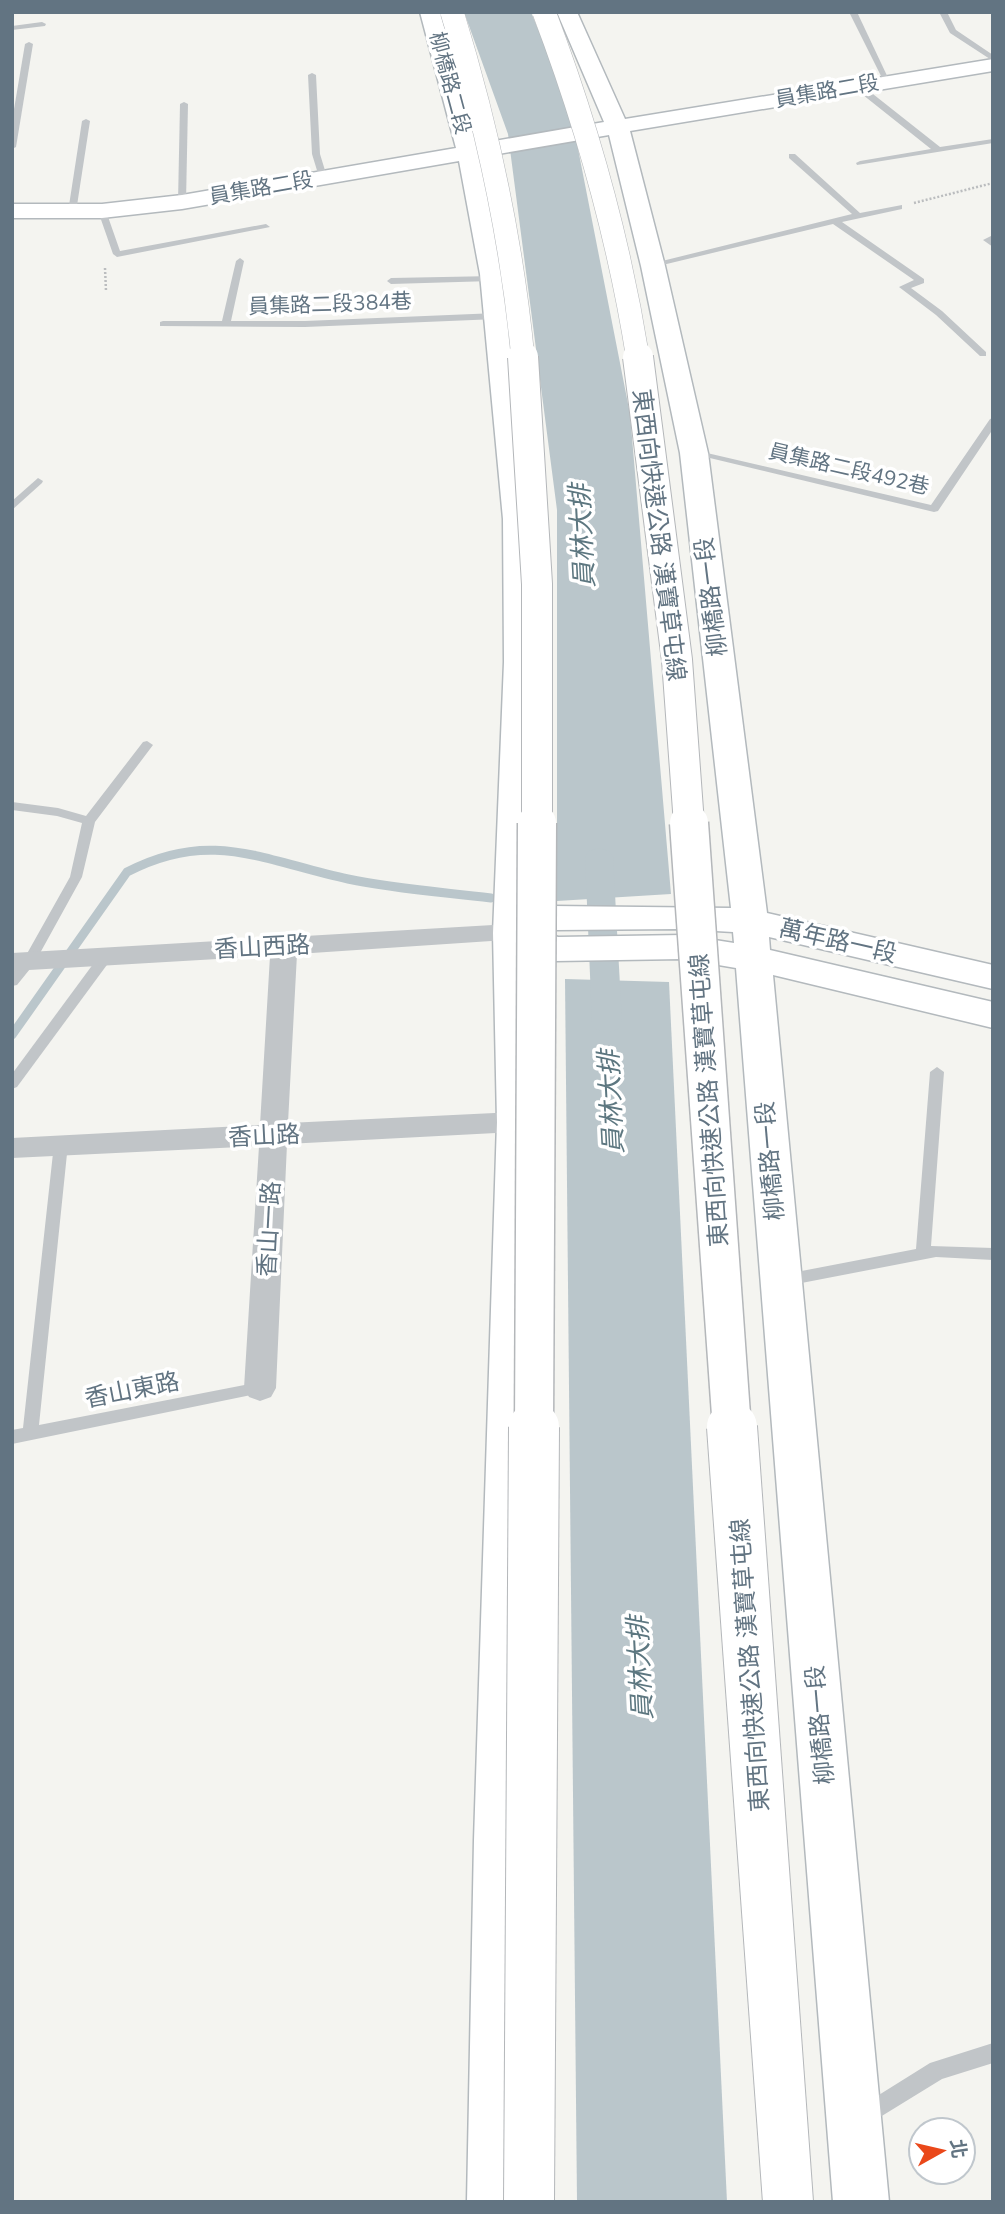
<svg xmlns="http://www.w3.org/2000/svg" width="1005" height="2214" viewBox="0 0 1005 2214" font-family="'Nunito Sans','Noto Sans TC',sans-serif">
<rect width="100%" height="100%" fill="#f4f4f0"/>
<g fill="#bac6cb">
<polygon points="464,12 531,12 570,108 630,414 671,894 557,901 557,510 508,134"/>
<polygon points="565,979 669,982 727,2202 577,2202"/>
</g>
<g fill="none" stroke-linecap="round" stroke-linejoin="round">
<path stroke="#bac6cb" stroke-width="9" d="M12,1035l115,-163c84,-44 137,-11 221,7 47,10 95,13 143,19"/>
<polygon fill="#bac6cb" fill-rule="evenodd" points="599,848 609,851 613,857 622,1022 618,1029 607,1033 596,1029 592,1022 585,857 589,851"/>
<defs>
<path id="secondary" d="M420,12h20l37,132 127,-22 -47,-110h20l48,107 368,-60v12l-363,60 35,135 43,187 59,460 226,52v24l-224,-52 1,13 223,52v26l-220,-53 116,1227h-56l-97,-1234 -53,-9 -128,2 -26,-8 6,169 -11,718 -1,362h-56l7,-362 23,-718 -4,-189 11,-271 -1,-143 -23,-245 -21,-113 -277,48 -80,9h-90v-14h90l80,-9 274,-47zM609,135l32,131 39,187 51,455 -178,-2 -24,8c4,-131 10,-263 2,-394 -7,-122 -26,-244 -50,-363zM681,929l52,3 1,11 -51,-8 -125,2 -11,-4 9,-3z"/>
</defs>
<use href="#secondary" stroke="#b3b9bd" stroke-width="3"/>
<g stroke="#bbbdbf" stroke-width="2.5" stroke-dasharray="2 2" stroke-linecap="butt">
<polyline points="914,203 993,183"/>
<polyline points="105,268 106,291"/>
</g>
<g fill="#c1c5c8" fill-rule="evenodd">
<polygon points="849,12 857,12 890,82 883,80"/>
<polygon points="939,12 947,12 956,30 993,55 993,61 950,33"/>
<polygon points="42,22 46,24 45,26 12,30 12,26"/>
<polygon points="29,42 33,44 16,147 12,149 12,121 25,44"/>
<polygon points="312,73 316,75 320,154 327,177 323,180 319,177 312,154 308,75"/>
<polygon points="853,83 859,83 940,147 993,139 993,143 857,165 856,163 860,161 931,149 853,87"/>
<polygon points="184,102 188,104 186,202 182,205 178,202 180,104"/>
<polygon points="86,119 90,121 76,212 72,215 68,212 82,121"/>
<polygon points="789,154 795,154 860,213 902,205 902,209 842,222 924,279 924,283 911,288 942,311 986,352 986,356 980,356 936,315 899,287 914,280 833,224 650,268 650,264 852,214 789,158"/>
<polygon points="102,208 106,211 120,251 266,224 270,227 117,257 113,254 98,211"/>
<polygon points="993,235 993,247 983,240"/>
<polygon points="240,258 244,261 231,321 305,321 497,313 502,316 497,319 305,327 160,326 160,322 163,321 222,321 236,261"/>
<polygon points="495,276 495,280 492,281 391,284 387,281 391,278"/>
<polygon points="993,418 993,429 938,511 934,512 689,453 694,450 931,505 990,419"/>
<polygon points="38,478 43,481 42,483 12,510 12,501"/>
<polygon points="147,741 153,745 95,822 82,877 34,964 17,985 12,986 12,973 24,959 70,877 82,823 57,816 12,810 12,802 58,808 86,816 143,742"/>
<polygon points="107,951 112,952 114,955 112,958 17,1087 12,1089 12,1074 102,952"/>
<polygon points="937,1067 944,1072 931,1246 993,1248 993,1260 936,1257 786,1286 781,1284 778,1280 781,1276 786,1274 916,1249 930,1072"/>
<polygon points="61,1139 68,1144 39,1425 260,1382 266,1384 268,1388 266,1392 12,1444 12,1430 23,1428 54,1144"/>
<polygon points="993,2043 993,2063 942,2079 872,2122 865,2125 858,2122 855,2115 858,2108 930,2063"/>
</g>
<polygon fill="#c1c5c8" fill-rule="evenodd" points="511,924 520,927 524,933 520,939 297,954 288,1123 516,1112 526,1115 530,1122 526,1129 516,1132 287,1144 276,1388 271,1397 260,1401 249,1397 244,1388 259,1146 12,1158 12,1138 260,1125 270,956 12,971 12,953"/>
<use href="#secondary" fill="#fff" fill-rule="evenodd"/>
<defs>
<g id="highway-bridge-far3">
<path d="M452,12c35,114 60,228 71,347"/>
<path d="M544,12c43,113 75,227 94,347"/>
</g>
<g id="highway-bridge-far2">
<polyline points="523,357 537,584 537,824"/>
<polyline points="638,357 677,660 689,824"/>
</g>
<g id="highway-bridge-far1">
<polyline points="689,823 732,1429"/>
<polyline points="534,1429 537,823"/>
</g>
<g id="highway-bridge">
<polyline points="732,1427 788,2202"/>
<polyline points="529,2202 534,1427"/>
</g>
</defs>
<use href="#highway-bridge-far3" stroke="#b4b7ba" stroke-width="24" stroke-linecap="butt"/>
<use href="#highway-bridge-far2" stroke="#b4b7ba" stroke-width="32" stroke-linecap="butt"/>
<use href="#highway-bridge-far1" stroke="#b4b7ba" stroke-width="41" stroke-linecap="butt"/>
<use href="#highway-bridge" stroke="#b4b7ba" stroke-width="52" stroke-linecap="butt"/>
<use href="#highway-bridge-far3" stroke="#fff" stroke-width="23"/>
<use href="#highway-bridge-far2" stroke="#fff" stroke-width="30"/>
<use href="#highway-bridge-far1" stroke="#fff" stroke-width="38"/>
<use href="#highway-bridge" stroke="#fff" stroke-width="50"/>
</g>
<g text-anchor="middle" stroke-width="7" stroke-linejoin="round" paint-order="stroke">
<g font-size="21" fill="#627482" stroke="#fff">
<text transform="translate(450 83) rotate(75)" y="7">柳橋路二段</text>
<text transform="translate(827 91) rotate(-10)" y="7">員集路二段</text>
<text transform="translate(261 188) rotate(-10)" y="7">員集路二段</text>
<text transform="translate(330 304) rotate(-2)" y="7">員集路二段384巷</text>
<text transform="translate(849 469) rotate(13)" y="7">員集路二段492巷</text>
</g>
<g font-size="24" fill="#627482" stroke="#fff">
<text transform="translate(659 535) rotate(83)" y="8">東西向快速公路 漢寶草屯線</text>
<text transform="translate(711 597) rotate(-97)" y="8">柳橋路一段</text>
<text transform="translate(838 941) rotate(13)" y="8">萬年路一段</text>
<text transform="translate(262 947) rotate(-3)" y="8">香山西路</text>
<text transform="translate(709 1100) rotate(-94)" y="8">東西向快速公路 漢寶草屯線</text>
<text transform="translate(264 1136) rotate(-3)" y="8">香山路</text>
<text transform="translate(770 1161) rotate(-95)" y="8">柳橋路一段</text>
<text transform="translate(269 1229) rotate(-87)" y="8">香山一路</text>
<text transform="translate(132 1390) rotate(-11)" y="8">香山東路</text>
<text transform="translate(750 1665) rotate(-94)" y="8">東西向快速公路 漢寶草屯線</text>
<text transform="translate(820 1725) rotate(-95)" y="8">柳橋路一段</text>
</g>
<g font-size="26" font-style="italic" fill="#5d7780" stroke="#fff">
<text transform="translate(582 536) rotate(-93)" y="9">員林大排</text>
<text transform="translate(611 1102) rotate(-93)" y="9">員林大排</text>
<text transform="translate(640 1668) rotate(-93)" y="9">員林大排</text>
</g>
</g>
<rect width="1005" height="2214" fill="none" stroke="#627482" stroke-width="28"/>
<g transform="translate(942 2151) rotate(82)"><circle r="33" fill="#ffffff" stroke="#c0c7cd" stroke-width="2"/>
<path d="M0-5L12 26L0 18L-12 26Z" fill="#ea481a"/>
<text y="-10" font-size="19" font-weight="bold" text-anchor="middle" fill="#627482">北</text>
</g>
</svg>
